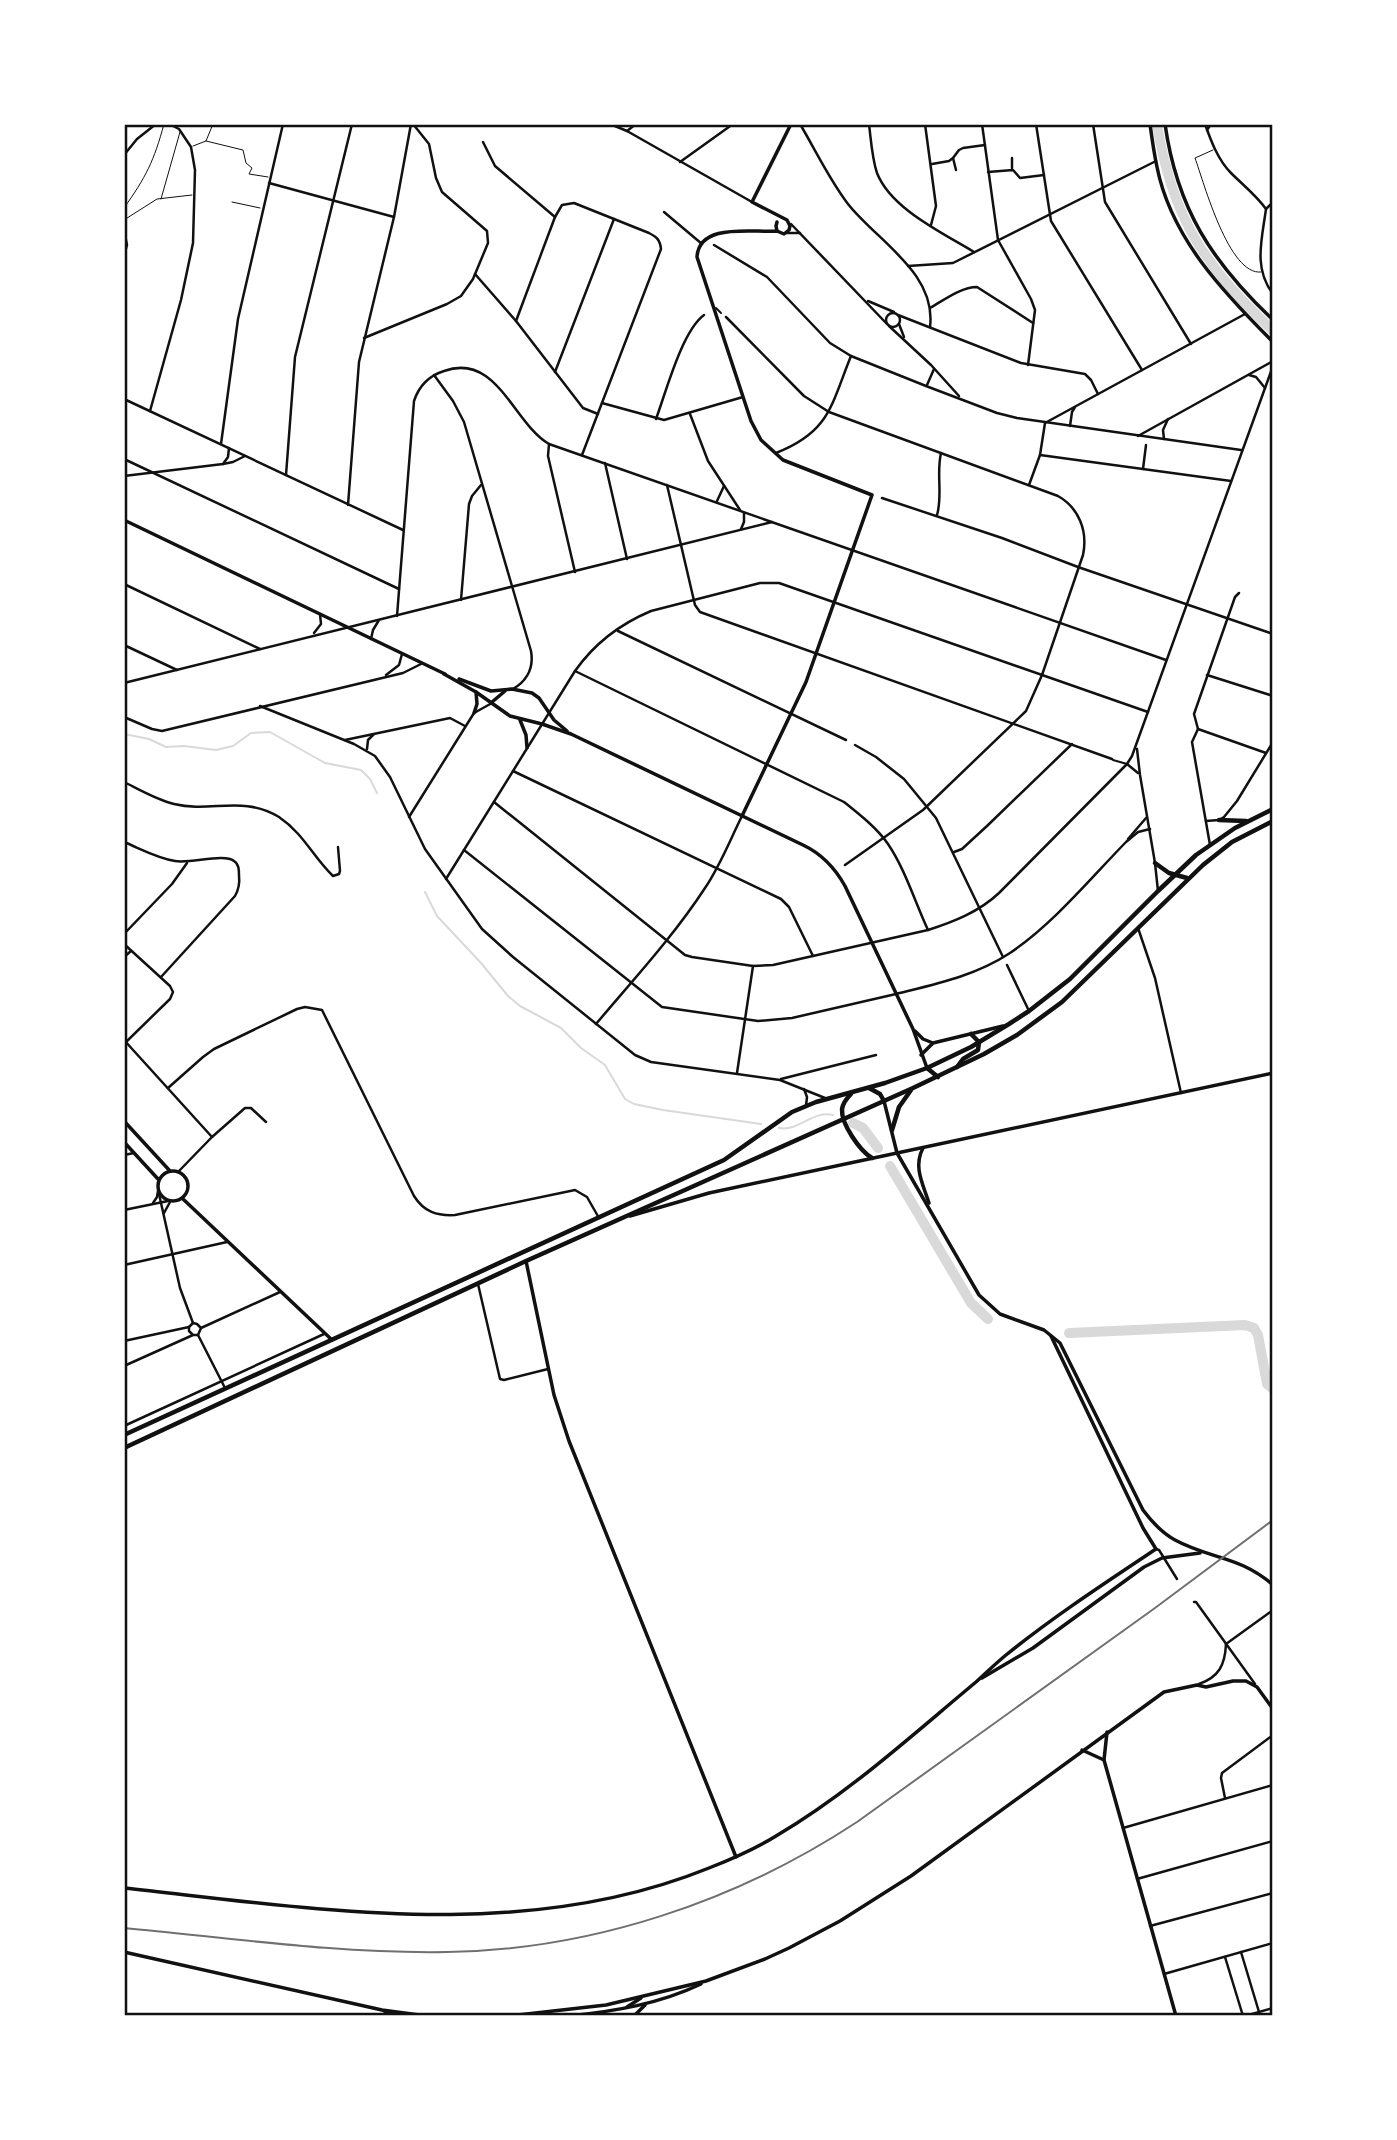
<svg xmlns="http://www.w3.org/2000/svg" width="1397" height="2140" viewBox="0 0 1397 2140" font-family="Helvetica,sans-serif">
<rect width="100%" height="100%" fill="#fff"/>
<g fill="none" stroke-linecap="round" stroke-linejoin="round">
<g stroke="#d9d9d9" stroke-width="2">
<polyline points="124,734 149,739 166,747 184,746 216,750 233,746 251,733 270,732 325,763 361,770 370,779 377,793"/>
<polyline points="425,892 437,916 481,963 508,996 520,1006 561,1028 581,1048 605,1065 625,1099 634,1104 663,1110 761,1124"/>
<path d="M779,1128c20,4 33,-18 54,-13"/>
</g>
<g stroke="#d9d9d9" stroke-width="10">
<path d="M1157,124c15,95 48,142 116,207"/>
<polyline points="853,1123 863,1128 878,1148"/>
<polyline points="890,1166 971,1303 988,1319"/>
<polyline points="1069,1333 1245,1325 1254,1328 1258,1335 1267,1384 1273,1389"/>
</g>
<g stroke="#111" stroke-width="1">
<polyline points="206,141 243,150 246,163 252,168 249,174 268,177"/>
<polyline points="193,146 206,141 213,124"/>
<path d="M1213,150l-18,8c9,25 34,118 66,114"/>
<polyline points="161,199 180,132"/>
<polyline points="232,202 260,208"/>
<path d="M124,208c22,-31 30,-47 40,-84"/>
<polyline points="124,220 157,199 192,195"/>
</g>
<g stroke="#111" stroke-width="2">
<polyline points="716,308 721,313"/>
<polyline points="1113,760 1127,764"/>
</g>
<g stroke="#111" stroke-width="2.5">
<polyline points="610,124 627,131 752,202"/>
<path d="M800,124c16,27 29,55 48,80 29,37 89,69 82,123"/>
<path d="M869,124c2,16 3,34 8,49 14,36 66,60 97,79"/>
<polyline points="925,124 936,206 931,225"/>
<polyline points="982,124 998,240 1031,299 1035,310 1028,365"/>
<polyline points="1036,124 1051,221 1142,370"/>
<polyline points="1093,124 1105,202 1191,344"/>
<path d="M1205,124c6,17 13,36 26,49 12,12 25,22 35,36 -4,30 -13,59 7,85"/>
<polyline points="1207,130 1211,124"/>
<polyline points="627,131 636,124"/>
<path d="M483,142l12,24 60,51 7,-12 12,-2 75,30c8,4 11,7 12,16l-79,206"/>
<polyline points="124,155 137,139 156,124"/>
<polyline points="953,158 956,170"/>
<polyline points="1012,158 1012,168"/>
<polyline points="680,162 733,124"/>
<polyline points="932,164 949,161 953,158 959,150 963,148 985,145"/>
<polyline points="988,172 1013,170 1020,178 1044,175"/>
<polyline points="269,183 394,217"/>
<polyline points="1266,209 1273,202"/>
<polyline points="664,212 702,244"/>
<polyline points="791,224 887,324"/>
<polyline points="124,230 127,245 124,256"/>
<polyline points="786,233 800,233"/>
<polyline points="714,245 767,277 830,343 851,356 926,386 997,413 1017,418 1241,450"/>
<polyline points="908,266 953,263 1156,161"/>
<polyline points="475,274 516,321 583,408 598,414"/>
<polyline points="868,301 894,312"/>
<path d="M930,308c14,-8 31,-21 47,-21l56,36"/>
<circle cx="893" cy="320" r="7"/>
<polyline points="898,315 1021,363 1085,374 1091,380 1098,394"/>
<path d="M726,317l78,79 25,16 229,84c21,12 30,35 25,59l-41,120 -16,36 -103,99 -78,55"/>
<polyline points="516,321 555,217"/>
<polyline points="899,324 904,337"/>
<polyline points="889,326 931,365 959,396"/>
<polyline points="364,338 447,304 461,296 473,279 488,243 487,231 442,192 436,178 429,144 413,124"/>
<polyline points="555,372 614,219"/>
<path d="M434,375l19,26 11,21 67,229c3,17 -3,29 -18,38"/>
<polyline points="1249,375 1256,377 1265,388"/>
<polyline points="927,385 934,369"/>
<polyline points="124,399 403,530"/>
<polyline points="602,403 664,420 743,397"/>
<polyline points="150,411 181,300 193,243 195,170 191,147 179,129 169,124"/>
<polyline points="690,414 708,461 740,510"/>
<path d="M656,419c10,-27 26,-88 48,-104"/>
<polyline points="1070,426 1072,412 1075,407"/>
<polyline points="1138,436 1273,361"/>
<polyline points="1164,439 1163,430 1168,419"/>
<polyline points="221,444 238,319 283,124"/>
<polyline points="549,444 548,456 575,572"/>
<path d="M776,453c54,-21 55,-48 75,-97"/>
<polyline points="1040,455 1231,481"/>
<polyline points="124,459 399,589"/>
<polyline points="605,463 627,559"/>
<polyline points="223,464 228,457 229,448"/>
<polyline points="1143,469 1146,445"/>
<polyline points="286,475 295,357 352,124"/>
<polyline points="124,476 223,464 233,462 245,456"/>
<polyline points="667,485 695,605 700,612 1112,759"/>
<polyline points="1029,485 1040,455 1045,423 1245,314"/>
<polyline points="882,498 1002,538 1078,567 1273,634"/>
<polyline points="717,501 724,486"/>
<polyline points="348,505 359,362 394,217 411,124"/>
<path d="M937,515c6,-20 -1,-41 4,-62"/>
<polyline points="741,529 744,522 744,513"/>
<polyline points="124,584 260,649"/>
<polyline points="461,600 469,504 472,496 481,485"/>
<path d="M397,616l17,-215c5,-15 14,-25 30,-30 53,-19 69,52 105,73l617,216"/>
<polyline points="618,631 846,740"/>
<polyline points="314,633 321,624 320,614"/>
<polyline points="371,639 373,630 379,620"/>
<polyline points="124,645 177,670"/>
<path d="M575,671l269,131c15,12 33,26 44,42 17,25 27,58 40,86"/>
<polyline points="386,675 399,665 402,654"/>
<polyline points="1207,675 1273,696"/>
<polyline points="124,683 772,522"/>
<polyline points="260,706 354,744 375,756 390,777 425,849 482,929 513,957 635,1055 651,1062 780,1080 825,1098"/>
<polyline points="124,717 152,729 162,731 403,673 421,664"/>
<polyline points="1198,729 1266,753"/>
<polyline points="345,740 450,718 465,726"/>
<polyline points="855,745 876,757 904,779 936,818 1003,957"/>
<polyline points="367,749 368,740 374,734"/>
<polyline points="1137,749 1140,775 1155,863 1158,891"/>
<polyline points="1127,764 1138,773"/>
<polyline points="513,771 781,899 789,907 813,956"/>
<path d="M124,782c16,8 33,18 50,22 37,9 69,-9 105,13 25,17 34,40 54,59l6,-2 1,-3 -2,-24"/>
<path d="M494,802l191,153 7,2 61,9 20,-1 155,-35c25,-8 51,-18 71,-37l128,-129 5,-8 141,-390"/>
<polyline points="409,817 474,713 492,703"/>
<polyline points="1206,821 1219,820 1224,817 1237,801 1273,742"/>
<polyline points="1128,839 1146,818"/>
<path d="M124,842c17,7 33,16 51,19 15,3 49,-8 59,0 5,3 5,9 5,15 1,8 0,13 -4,20l-74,81"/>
<polyline points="1210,845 1192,742 1198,729 1194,714 1235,597 1239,593"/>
<path d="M464,850l198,157 96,14 34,-3c34,-8 69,-16 104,-24 40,-10 79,-18 114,-41 43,-29 80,-74 116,-111l12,-10 12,-3"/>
<polyline points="954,852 962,849 987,826 1072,744"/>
<path d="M446,879l129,-208c19,-27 45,-47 76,-60l109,-28h19l369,129"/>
<polyline points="1138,928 1155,978 1181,1093"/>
<polyline points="124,934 172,884 187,863"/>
<polyline points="124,944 170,986 173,992 170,999 126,1042"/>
<polyline points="124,957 131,951"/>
<polyline points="1007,965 1029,1011"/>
<path d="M596,1024c37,-44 77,-87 109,-136 15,-22 25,-48 37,-72"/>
<polyline points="124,1040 212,1137"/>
<polyline points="737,1073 753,966"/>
<polyline points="781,1079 876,1055"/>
<path d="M168,1088l35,-31 11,-8 83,-40 8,-2 17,3 92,186c10,16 23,20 41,19l120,-25 12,7 12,21"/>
<polyline points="804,1089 807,1097 806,1106"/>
<polyline points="124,1155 134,1153"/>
<polyline points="178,1172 212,1137 245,1108 251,1108 266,1122"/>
<polyline points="159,1194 180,1288 193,1323"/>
<polyline points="153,1203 157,1197 158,1191"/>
<polyline points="124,1210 168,1201"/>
<polyline points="164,1213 170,1202"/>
<polyline points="124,1265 227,1242"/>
<polyline points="478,1284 500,1379 504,1380 548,1369"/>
<polyline points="201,1328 280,1292"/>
<polyline points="198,1335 225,1388"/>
<polyline points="124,1341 189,1327"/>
<polyline points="124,1366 193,1335 198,1335 201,1328 197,1324 193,1323 189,1327 189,1331 193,1335"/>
<polyline points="124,1426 324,1334"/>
<polyline points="1156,1549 1159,1550 1177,1579"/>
<polyline points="1194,1602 1196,1602 1255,1684"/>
<polyline points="1226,1644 1273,1610"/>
<path d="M1199,1684c20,-7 26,-19 27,-40"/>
<polyline points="1225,1798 1221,1778 1222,1773 1273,1735"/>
<polyline points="1123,1828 1273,1785"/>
<polyline points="1137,1879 1273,1841"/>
<polyline points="1150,1926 1273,1893"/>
<polyline points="1241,1952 1259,2012"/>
<polyline points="1225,1957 1243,2016"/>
<polyline points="1164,1974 1273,1943"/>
<polyline points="1245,2016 1273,2008"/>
</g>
<g stroke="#111" stroke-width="3.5">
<polyline points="777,222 776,226 777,231"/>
<path d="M742,816l64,-134 66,-187 -89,-35 -22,-20 -10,-19 -54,-164c2,-35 56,-24 80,-26l7,3 5,-4 1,-4 -3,-6 -35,-18 39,-78"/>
<polyline points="124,1121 170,1171"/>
<polyline points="124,1142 158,1179"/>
<polyline points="897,1153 1273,1073"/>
<circle cx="173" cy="1186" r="15"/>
<polyline points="183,1199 331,1339"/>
</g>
<g stroke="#111" stroke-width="3.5">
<path d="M1150,124c2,15 4,29 7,43 14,71 67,126 116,175"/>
<path d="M1165,124c12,85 47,138 108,196"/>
<polyline points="124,520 445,674"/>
<path d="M444,674l32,18 34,24 32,8 29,10 232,111c19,9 32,23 42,41l68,143 14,39"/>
<polyline points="459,679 491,691 512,689 532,693 539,698 554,720 567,731"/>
<polyline points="492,702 505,691"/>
<polyline points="474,713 477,704 476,692"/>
<polyline points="520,720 526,735 527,748"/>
<polyline points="915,1031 923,1039 933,1043 1003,1026"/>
<polyline points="921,1055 932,1044"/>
<path d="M884,1101l13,52 82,142 21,19 44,16 16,13 83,167c9,12 19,23 32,30 35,19 65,16 98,45"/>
<path d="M923,1148c-10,19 0,36 6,55"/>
<polyline points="630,1216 709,1193 897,1153"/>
<polyline points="526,1261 554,1395 569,1441 736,1857"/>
<polyline points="982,1678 1033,1648 1144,1567 1162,1558 1200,1553"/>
<polyline points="1107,1732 1104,1760 1176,2016"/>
<polyline points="1082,1750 1104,1760"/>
<path d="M124,1888c194,21 398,56 585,-20 23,-9 46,-19 67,-32 73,-43 135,-100 200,-154 10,-9 19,-18 30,-27 47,-38 99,-72 150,-106l-13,-21 -92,-192"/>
<polyline points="124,1952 382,2010 427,2016"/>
<polyline points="627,2007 641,1998"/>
<polyline points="384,2011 395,2016"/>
<polyline points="509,2016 606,2005 706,1981 765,1959 789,1948 840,1921 911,1876 1164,1692 1197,1685 1206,1687 1233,1681 1246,1681 1257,1687 1273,1709"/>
<path d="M569,2016c47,-5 90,-12 132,-32"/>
<polyline points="634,2016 645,2005"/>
</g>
<g stroke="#111" stroke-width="4.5">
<polyline points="1219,820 1246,821"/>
<polyline points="1155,863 1169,873 1187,878"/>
<polyline points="957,1067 963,1059 978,1050 979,1042 971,1034"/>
<polyline points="927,1068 938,1077"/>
<polyline points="869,1088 880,1094 884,1101"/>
<path d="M851,1094c-4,4 -8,9 -9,15 -1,15 18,42 30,49"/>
<polyline points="892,1130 899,1107 911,1090"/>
<polyline points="124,1435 724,1160 792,1112 816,1102 885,1083 927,1068 971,1047 1009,1024 1029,1011 1070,979 1158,891 1196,855 1235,828 1273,809"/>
<polyline points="124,1448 526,1261 913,1088 984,1054 1017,1035 1062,1002 1203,865 1232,842 1273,821"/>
</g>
<path stroke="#707070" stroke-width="2" d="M124,1928c107,10 216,26 323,24 145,-2 290,-51 410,-130l298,-214 118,-88"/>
</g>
<rect width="1397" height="2140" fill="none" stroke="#ffffff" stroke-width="252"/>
<rect x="126" y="126" width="1145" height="1888" fill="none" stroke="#111" stroke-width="2.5"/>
</svg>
